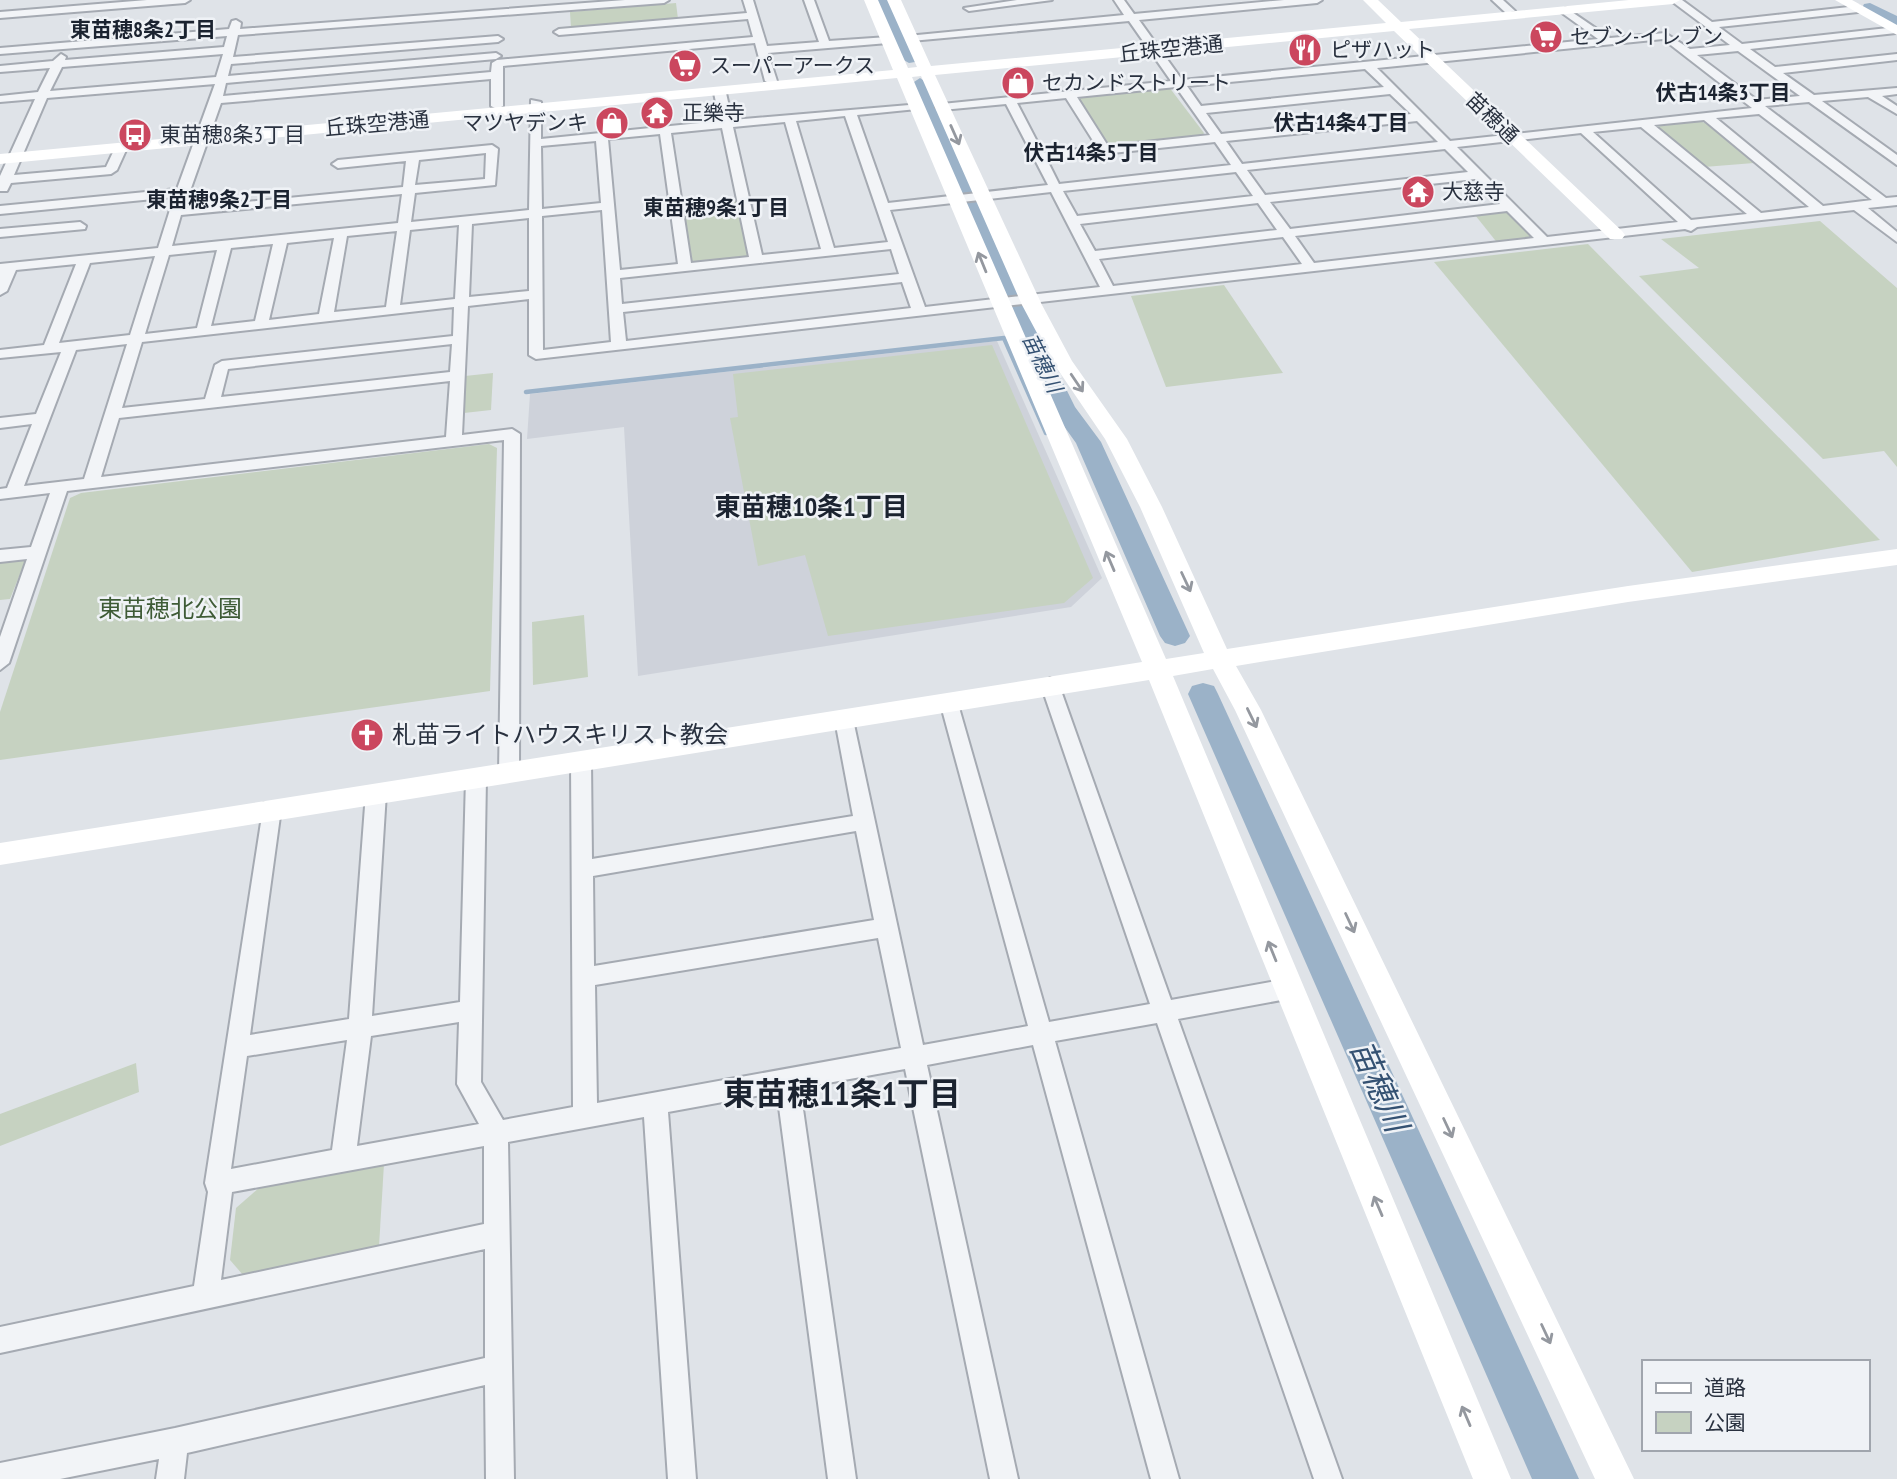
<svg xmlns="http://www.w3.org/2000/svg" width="1897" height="1479" viewBox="0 0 1897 1479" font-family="'PT Sans Narrow','Noto Sans JP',sans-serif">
<rect width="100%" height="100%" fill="#dfe3e8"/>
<polygon fill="#ced2da" points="997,341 1102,578 1071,607 638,676 624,427 527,439 530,394"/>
<g fill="#c6d2c1">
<polygon points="676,3 678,19 571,28 570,12"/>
<polygon points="1169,87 1204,133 1202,136 1110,145 1106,144 1079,98"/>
<polygon points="1699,121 1705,123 1754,163 1704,167 1654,127"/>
<polygon points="738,200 751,258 693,265 683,207"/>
<polygon points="1506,212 1538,241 1499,245 1475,215"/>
<polygon points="1820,221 1897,288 1897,467 1884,451 1823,459 1639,276 1699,268 1661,239"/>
<polygon points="1588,244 1880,540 1692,572 1434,262"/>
<polygon points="1224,285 1283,373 1166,387 1131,296"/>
<polygon points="992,345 1093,578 1064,603 828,636 805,555 758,566 730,418 738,417 733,374"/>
<polygon points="493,373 491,410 464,413 465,376"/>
<polygon points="489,444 497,448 490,691 0,760 0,712 70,498 81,493"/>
<polygon points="26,559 10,599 0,600 0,562"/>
<polygon points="584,615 588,677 533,685 532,622"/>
<polygon points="136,1063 139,1092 0,1146 0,1114"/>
<polygon points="384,1164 379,1246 243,1275 230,1260 236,1208 259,1188"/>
</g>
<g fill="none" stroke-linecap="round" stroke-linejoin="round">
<polyline stroke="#9bb2c8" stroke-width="4.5" points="526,392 1004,338 1046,433"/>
<g fill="#9bb2c8" fill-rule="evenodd">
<polygon points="876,0 892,0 918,58 915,62 909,63 900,58"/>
<polygon points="1870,3 1897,16 1897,28 1864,12 1862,8 1864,4"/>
<polygon points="920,78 929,84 1041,338 1075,407 1101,442 1190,636 1185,643 1175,646 1165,643 1160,636 1076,443 1051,408 1017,338 911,84"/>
<polygon points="1203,683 1214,686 1218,694 1579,1479 1532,1479 1188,694 1192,686"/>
</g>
<defs>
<g id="street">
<polygon points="147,0 190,0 185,3 0,18 0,12"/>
<path d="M625,0h44l-5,3 -426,32 -5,22 265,-21 5,3 -5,3 -267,22 -3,12 268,-23 5,3 -5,3 -270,24 -3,13 268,-24 1,-9 5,-3 256,-23 -5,-18 -189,16 -5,-3 5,-3 188,-16 -4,-13h10l14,46 52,-4 -15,-42h10l15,41 59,-4 5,3 -5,3 -120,10 9,28 -6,3 -6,-3 -10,-38 -252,23v40l-6,3 -6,-3v-27l-270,24 -37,105 219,-21 3,-26 -68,7 -6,-4 6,-4 154,-15 6,4 -3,36 -80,8 -4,29 118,-12 2,-110 10,2v37l179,-18 -6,-28 6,-3 6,3 6,27 189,-16v4l-4,1 -60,6 31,88 160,-18 -42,-81 -64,6 -6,-3 6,-3 229,-23 -42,-60 -218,20 -5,-3 1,-2 217,-21 -10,-15h10l10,14 150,-14h38l-5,3 -178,17 43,60 416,-41 -36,-26 -1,-2 5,-3 44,30 55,-5 25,16 40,-4 -60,-45h12l30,22 146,-16 5,3 -5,3 -139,15 23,17 155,-17 -1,6 -146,16 25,18 122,-13v6l-114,13 31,22 83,-7v6l-15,2 15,10v8l-29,-17 -46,4 75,54v10l-88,-63 -44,4 121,92 11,-1v8l-29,3 29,24v10l-43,-32 -157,17 -6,4 -6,-2 -1149,130 -7,-4v-56l-61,7 -6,129 50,-6 8,5 -1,339 -3,5h-14l-3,-5 5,-333 -437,51 -58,172 -9,7v-33l27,-78 -27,3v-12l31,-3 19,-54 -50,6v-10l7,-1 25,-64 -32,4v-10l36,-4 25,-62 -61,6v-8l44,-5 32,-81 -60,6 -9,21 -7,4v-31l158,-16 16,-51 -174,17v-8l177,-17 38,-105 -168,14 -33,77 92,-8 9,-19 6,-4 6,4 -10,22 -6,4 -100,9 -4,8h-7v-15l35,-77 -35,3v-6l38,-4 12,-24 -50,4v-6l53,-5 8,-7 5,3 -1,3 159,-13 3,-11 -227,18v-6l229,-19 3,-8 4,-1 5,3 -1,6zM1663,39l89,69 -302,33 -73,-73zM1738,51l62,45 -43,4 -60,-45zM223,54l-7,23 -166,14 12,-24zM1365,69l19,18 -183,19 -14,-20zM1176,87l34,48 -102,11 -31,-49zM1390,94l21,20 -190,20 -15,-21zM1066,98l31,49 -54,6 -26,-50zM1759,114l113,86 -49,6 -107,-88zM845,116l43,126 -54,6 -38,-127zM1704,120l105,87 -48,6 -107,-88zM1417,121l21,21 -196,22 -16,-23zM785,122l36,127 -59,6 -29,-128zM1641,127l106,87 -56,6 -98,-88zM722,128l27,129 -58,6 -20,-130zM1581,133l97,89 -131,15 -90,-90zM660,134l18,130 -58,6 -12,-131zM596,141l5,62 -59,6 -1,-63zM1215,142l16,23 -172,19 -12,-24zM1445,149l23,23 -203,23 -18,-25zM486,153l-1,26 -70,6 4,-25zM1236,172l17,24 -176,20 -14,-25zM1475,179l25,25 -210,25 -20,-27zM1051,192l49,95 -175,20 -35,-97zM402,194l-4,29 -226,23 9,-31zM1258,203l19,27 -182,21 -15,-27zM602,210l9,132 -68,8 -1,-134zM1507,211l27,27 -220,25 -19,-27zM529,218v73l-60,6 3,-73zM459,225l-4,74 -55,6 10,-75zM397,231l-11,76 -52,5 13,-76zM1283,237l19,27 -189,22 -14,-27zM334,238l-15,76 -50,6 18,-77zM273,244l-18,77 -44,5 20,-78zM891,249l8,25 -277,30 -2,-26zM217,250l-20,78 -52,6 24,-79zM155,256l-25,79 -71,8 31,-80zM902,282l9,26 -285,33 -3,-29zM454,307l-1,29 -231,25 -7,4 -10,34 -83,9 20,-66zM127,344l-43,135 -60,7 52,-136zM452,344l-2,28 -229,25 7,-28zM450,381l-4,56 -345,40 18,-59z"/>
<polygon points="1017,0 1052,0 969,11 964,8"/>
<polygon points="1492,0 1503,0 1515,11 1506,13"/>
<polygon points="80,222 86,226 85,229 0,237 0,229"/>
<path d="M1050,678l9,7 112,315 116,-21 8,3 3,7 -3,7 -8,3 -109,20 164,460h-28l-157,-456 -102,18 124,438h-28l-118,-434 -106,20 91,414h-28l-85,-410 -105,19 56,391h-28l-51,-387 -109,20 28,367h-28l-24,-362 -136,25 6,337h-28l-1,-94 -298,68 -3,26h-28l3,-20 -99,20h-60v-16l175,-35 310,-70v-109l-485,104v-26l194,-41 14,-94 -3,-9 59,-380h14l3,6 -31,226 99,-16 17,-226 3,-5h14l3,5 -14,223 88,-14 6,-224 3,-5h14l3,5 -5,304 22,38 70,-13 -2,-346 3,-5h14l3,5 1,98 261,-43 -18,-96 3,-5h14l71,330 105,-19 -88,-324 2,-5h14l93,325 101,-18 -109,-319zM856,831l18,89 -280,46 -1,-90zM878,938l23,110 -304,55 -2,-118zM459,1022l-2,62 22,40 -122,22 14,-110zM347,1040l-15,110 -101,19 16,-113zM484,1146v78l-263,56 11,-88z"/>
</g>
</defs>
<use href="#street" stroke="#a5aab2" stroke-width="4"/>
<use href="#street" fill="#f2f4f7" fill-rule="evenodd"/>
<g fill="#fff" fill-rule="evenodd">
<path d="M864,0h14l30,68 9,-1 -30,-67h14l30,66 455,-43 -23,-23h15l23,22 228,-22h51l-7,4 -264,25 213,202 3,4 -3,4h-12l-216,-208 -459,44 107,230 30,56 55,78 35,68 65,142 401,-63 269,-37v16l-269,37 -392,64 25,44 373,769h-39l-360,-769 -22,-41 -40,7 338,803h-38l-324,-799 -1149,185v-22l1142,-181 -245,-584 -897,86v-10l893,-84zM921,76l101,229 30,56 53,78 35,68 64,146 -38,6 -254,-582z"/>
<polygon points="1835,0 1852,0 1897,25 1897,35"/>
</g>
</g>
<defs><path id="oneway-shaft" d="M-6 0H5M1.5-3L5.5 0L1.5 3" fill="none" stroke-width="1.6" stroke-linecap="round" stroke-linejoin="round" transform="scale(1.75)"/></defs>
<g stroke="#94989f">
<use href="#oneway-shaft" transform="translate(955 135) rotate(66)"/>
<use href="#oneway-shaft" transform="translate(982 262) rotate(-112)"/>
<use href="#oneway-shaft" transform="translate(1077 383) rotate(56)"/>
<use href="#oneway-shaft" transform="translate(1110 561) rotate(-113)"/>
<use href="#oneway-shaft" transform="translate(1186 582) rotate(65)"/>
<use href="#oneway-shaft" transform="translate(1252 718) rotate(64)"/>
<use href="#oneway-shaft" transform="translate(1350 923) rotate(65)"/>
<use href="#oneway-shaft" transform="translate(1272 951) rotate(-112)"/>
<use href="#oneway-shaft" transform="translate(1448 1128) rotate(65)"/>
<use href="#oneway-shaft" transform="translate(1378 1206) rotate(-113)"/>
<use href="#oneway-shaft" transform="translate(1546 1334) rotate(65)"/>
<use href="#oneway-shaft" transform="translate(1466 1416) rotate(-113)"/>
</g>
<defs>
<symbol id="supermarket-disc" viewBox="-11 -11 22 22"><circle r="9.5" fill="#cb475e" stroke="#eff2f6"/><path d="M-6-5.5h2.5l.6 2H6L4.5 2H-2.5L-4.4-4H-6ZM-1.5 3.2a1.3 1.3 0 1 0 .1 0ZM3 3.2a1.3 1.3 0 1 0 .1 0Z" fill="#fff"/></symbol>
<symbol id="restaurant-disc" viewBox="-11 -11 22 22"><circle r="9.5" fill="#cb475e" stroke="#eff2f6"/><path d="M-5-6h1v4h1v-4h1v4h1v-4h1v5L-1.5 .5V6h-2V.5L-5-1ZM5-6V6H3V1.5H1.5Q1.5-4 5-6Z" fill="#fff"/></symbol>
<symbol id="shop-disc" viewBox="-11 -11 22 22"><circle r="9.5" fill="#cb475e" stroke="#eff2f6"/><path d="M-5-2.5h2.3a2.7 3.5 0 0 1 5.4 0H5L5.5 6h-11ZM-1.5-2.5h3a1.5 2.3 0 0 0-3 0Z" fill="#fff"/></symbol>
<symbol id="temple-disc" viewBox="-11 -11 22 22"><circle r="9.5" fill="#cb475e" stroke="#eff2f6"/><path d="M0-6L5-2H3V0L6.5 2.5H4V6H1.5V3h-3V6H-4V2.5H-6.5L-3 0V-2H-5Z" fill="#fff"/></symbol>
<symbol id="bus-disc" viewBox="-11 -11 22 22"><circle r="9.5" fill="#cb475e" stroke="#eff2f6"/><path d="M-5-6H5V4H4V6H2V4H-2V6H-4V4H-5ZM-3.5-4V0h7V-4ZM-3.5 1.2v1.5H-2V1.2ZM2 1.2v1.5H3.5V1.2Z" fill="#fff"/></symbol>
<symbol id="church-disc" viewBox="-11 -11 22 22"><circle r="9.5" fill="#cb475e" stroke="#eff2f6"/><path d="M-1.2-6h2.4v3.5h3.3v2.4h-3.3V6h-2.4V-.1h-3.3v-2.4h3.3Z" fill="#fff"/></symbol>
</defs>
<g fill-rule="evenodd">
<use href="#supermarket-disc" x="1527" y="18" width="38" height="38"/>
<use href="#restaurant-disc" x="1286" y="31" width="38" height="38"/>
<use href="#supermarket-disc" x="666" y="47" width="38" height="38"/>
<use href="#shop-disc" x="999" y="64" width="38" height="38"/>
<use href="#temple-disc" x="638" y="94" width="38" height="38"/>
<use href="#shop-disc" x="593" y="104" width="38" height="38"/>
<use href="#bus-disc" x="116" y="116" width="38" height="38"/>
<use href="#temple-disc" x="1399" y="173" width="38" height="38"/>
<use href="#church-disc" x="348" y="716" width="38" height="38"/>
</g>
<g text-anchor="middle" stroke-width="5" stroke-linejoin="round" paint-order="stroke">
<g font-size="21" font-weight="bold" fill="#1b2330" stroke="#eff2f6">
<text x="143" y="37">東苗穂8条2丁目</text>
<text x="1723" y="100">伏古14条3丁目</text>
<text x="1341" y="130">伏古14条4丁目</text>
<text x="1091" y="160">伏古14条5丁目</text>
<text x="219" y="207">東苗穂9条2丁目</text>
<text x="716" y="215">東苗穂9条1丁目</text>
</g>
<g font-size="21" fill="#29313f" stroke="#eff2f6" text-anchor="start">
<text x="1570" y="44">セブン-イレブン</text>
<text x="1330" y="57">ピザハット</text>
<text x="710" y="73">スーパーアークス</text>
<text x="1042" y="90">セカンドストリート</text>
<text x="682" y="120">正樂寺</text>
<text x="588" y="130" text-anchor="end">マツヤデンキ</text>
<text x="160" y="142">東苗穂8条3丁目</text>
<text x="1442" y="199">大慈寺</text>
</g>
<g font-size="21" fill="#29313f" stroke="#eff2f6">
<text transform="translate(1171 49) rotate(-6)" y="7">丘珠空港通</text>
<text transform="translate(1492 118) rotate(44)" y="7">苗穂通</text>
<text transform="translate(377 124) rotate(-5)" y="7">丘珠空港通</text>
</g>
<g font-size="21" font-style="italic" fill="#345172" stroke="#eff2f6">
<text transform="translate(1042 363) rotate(64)" y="7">苗穂川</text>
</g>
<g font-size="24" fill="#3e5b36" stroke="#eff2f6">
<text x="170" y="617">東苗穂北公園</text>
</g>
<g font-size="24" fill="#29313f" stroke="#eff2f6" text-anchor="start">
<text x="392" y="743">札苗ライトハウスキリスト教会</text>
</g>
<g font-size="26" font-weight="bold" fill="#1b2330" stroke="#eff2f6">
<text x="811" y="516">東苗穂10条1丁目</text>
</g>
<g font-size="32" font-style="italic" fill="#345172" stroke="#eff2f6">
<text transform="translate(1379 1086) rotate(66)" y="11">苗穂川</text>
</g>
<g font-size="32" font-weight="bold" fill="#1b2330" stroke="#eff2f6">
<text x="842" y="1105">東苗穂11条1丁目</text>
</g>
</g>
<rect x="1642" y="1360" width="228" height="91" fill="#eff2f6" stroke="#a0a5ad" stroke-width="2"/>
<rect x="1656" y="1383" width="35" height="10" fill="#ffffff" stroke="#a0a5ad" stroke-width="2"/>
<text x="1704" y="1395" font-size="21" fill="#29313f">道路</text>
<rect x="1656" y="1412" width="35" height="21" fill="#c6d2c1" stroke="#a0a5ad" stroke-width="2"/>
<text x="1704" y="1430" font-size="21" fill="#29313f">公園</text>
</svg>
